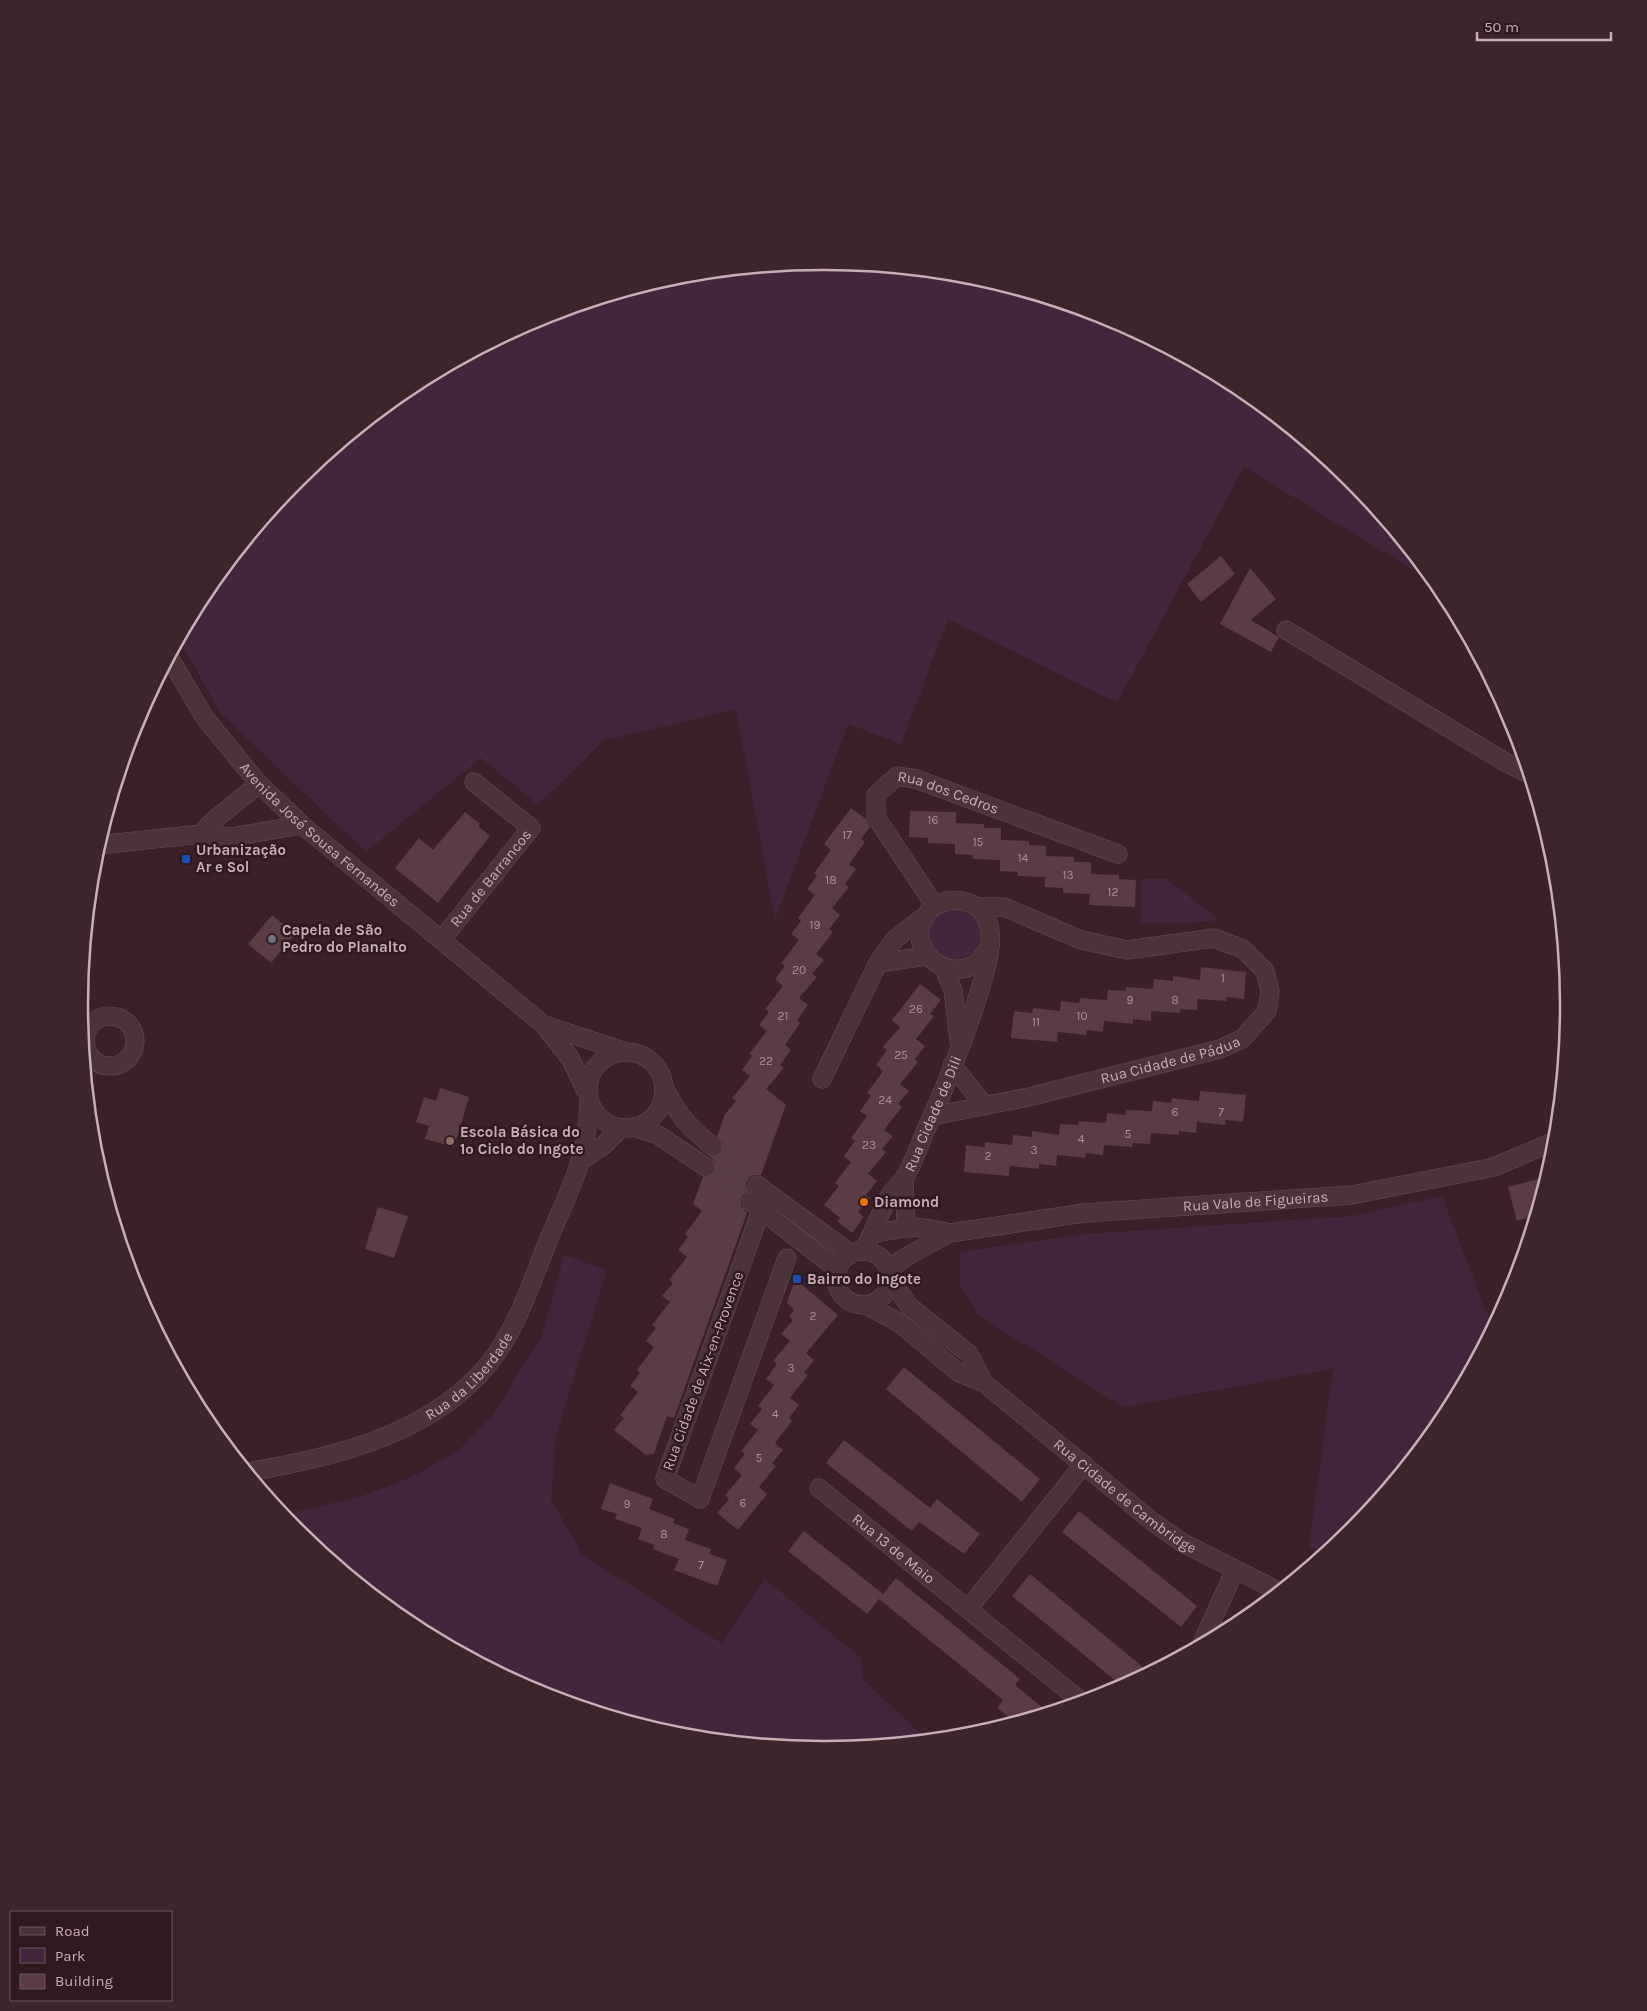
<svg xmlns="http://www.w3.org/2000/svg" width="1647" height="2011" viewBox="0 0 1647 2011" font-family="Karla,sans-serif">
<rect width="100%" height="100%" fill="#3a2028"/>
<g fill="#40273d">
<polygon points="824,261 969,275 1109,318 1238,386 1350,479 1435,583 1244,467 1117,703 948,619 901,744 848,724 775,920 736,709 603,741 538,805 481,758 366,852 220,713 179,639 204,592 297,479 410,386 539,317 678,275"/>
<polygon points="1141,879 1167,879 1219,920 1192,923 1141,923"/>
<circle cx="954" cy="934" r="27"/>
<polygon points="1442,1196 1492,1327 1443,1419 1350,1532 1324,1553 1309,1547 1333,1369 1123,1407 978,1315 960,1285 960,1252 1085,1234 1352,1216"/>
<polygon points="564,1255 607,1270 556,1436 551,1500 583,1555 721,1643 765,1579 861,1658 864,1681 928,1740 823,1750 678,1736 538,1693 410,1625 297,1532 283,1515 362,1496 410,1478 459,1450 494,1413 542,1335"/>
</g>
<g fill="#5a3c45">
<polygon points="1221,556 1235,574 1201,602 1187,584"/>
<polygon points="1250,568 1276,599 1251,620 1279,637 1271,652 1220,624"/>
<polygon points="851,808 866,819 870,827 861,839 865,842 849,864 856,869 845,884 849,887 832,908 840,915 829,929 833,932 816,954 824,960 812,974 817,977 799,998 808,1005 797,1020 800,1023 785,1045 791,1050 780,1065 784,1068 766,1089 786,1105 761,1175 753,1175 749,1178 746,1184 749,1192 743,1195 741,1200 741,1206 747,1213 674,1418 667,1416 654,1454 646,1455 614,1430 624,1418 620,1415 638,1392 630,1386 640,1373 637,1370 654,1347 646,1341 656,1328 652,1325 670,1302 662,1296 673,1283 669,1280 687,1257 678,1250 688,1237 685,1234 702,1211 693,1204 703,1177 710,1177 715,1172 716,1163 711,1157 717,1157 723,1149 723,1143 717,1137 725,1114 736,1101 732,1098 750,1076 742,1070 752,1056 749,1054 767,1031 759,1025 769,1012 765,1009 783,986 775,979 785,966 781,963 799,940 791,934 801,921 798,918 815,895 807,889 817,876 814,873 831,850 824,844"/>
<polygon points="910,811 956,812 956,823 984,824 984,828 1001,828 1001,840 1029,841 1029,845 1046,846 1046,856 1074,857 1074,862 1091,862 1091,874 1119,875 1119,879 1136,880 1135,907 1089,905 1090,894 1063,893 1063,888 1045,887 1045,877 1018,876 1018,872 1000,871 1000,860 973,859 973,855 955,854 955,844 928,843 928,838 909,837"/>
<polygon points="465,812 480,824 478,826 490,836 438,903 395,868 419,838 433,850"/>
<polygon points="272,915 295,934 271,963 248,944"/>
<polygon points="1201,967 1246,972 1244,999 1227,997 1226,1001 1198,999 1197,1010 1180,1009 1180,1013 1151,1011 1151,1021 1133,1019 1133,1024 1104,1021 1103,1032 1087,1030 1086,1035 1058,1032 1057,1042 1011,1038 1014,1011 1032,1013 1033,1008 1060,1011 1061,1001 1079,1003 1080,998 1107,1000 1108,990 1126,991 1126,987 1153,989 1154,979 1173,981 1173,976 1200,980"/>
<polygon points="920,984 941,1000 930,1014 934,1016 916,1039 925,1046 915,1059 918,1062 900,1084 909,1091 898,1104 902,1107 884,1130 893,1136 882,1149 886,1152 868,1174 877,1181 866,1195 870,1198 858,1212 864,1217 852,1233 837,1221 840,1218 824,1205 839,1186 835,1183 851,1162 844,1156 855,1141 851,1138 867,1116 860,1111 871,1096 867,1093 883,1071 876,1065 887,1050 883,1047 900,1027 892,1020"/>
<polygon points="440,1088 469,1097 454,1147 425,1139 429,1126 416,1122 424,1097 436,1101"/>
<polygon points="1200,1091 1246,1095 1243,1122 1226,1120 1225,1125 1197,1122 1196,1133 1179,1131 1179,1135 1151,1133 1150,1144 1133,1143 1132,1147 1104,1145 1103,1155 1086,1153 1085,1158 1057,1155 1056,1166 1039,1164 1039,1169 1010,1166 1009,1176 964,1172 966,1145 985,1147 985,1142 1012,1145 1013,1135 1032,1137 1032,1131 1059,1135 1060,1124 1078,1125 1079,1121 1106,1123 1107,1113 1125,1115 1126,1110 1152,1111 1153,1101 1171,1103 1172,1098 1199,1101"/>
<polygon points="1546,1177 1534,1216 1517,1221 1508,1187"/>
<polygon points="378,1207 408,1216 394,1258 365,1249"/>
<polygon points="795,1279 838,1315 806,1353 814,1360 804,1373 808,1375 790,1398 799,1405 789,1418 792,1421 775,1443 783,1450 772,1463 776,1466 759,1487 767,1494 738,1530 717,1513 729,1499 725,1495 742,1475 734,1468 745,1454 741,1451 758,1430 750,1424 762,1409 758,1406 774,1385 766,1379 777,1364 773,1361 790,1341 781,1334 793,1320 789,1317 794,1310 787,1303"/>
<polygon points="904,1367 1040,1479 1022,1502 886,1389"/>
<polygon points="844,1440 930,1508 937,1499 980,1534 964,1554 919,1522 912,1531 826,1463"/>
<polygon points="610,1483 653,1499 649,1509 675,1519 673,1523 689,1529 685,1540 711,1549 709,1554 727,1560 717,1586 674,1570 679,1559 653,1549 654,1545 638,1539 642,1528 615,1519 617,1514 601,1509"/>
<polygon points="1079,1511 1197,1606 1181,1627 1062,1532"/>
<polygon points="804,1531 883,1594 867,1614 788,1551"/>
<polygon points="1030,1574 1149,1672 1122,1686 1012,1596"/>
<polygon points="896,1578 1020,1679 1015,1685 1048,1712 1015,1722 997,1708 1003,1700 879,1599"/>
</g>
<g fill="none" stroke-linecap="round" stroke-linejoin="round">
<g stroke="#563d44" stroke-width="18" stroke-dasharray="18 9" stroke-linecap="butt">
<polyline points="713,1147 757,1185"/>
<polyline points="706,1167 751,1202"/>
</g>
<defs>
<g id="minor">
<polyline points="1286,630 1505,762 1527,773"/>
<path id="s1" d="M169,657l36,61 54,66 43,41 242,200 26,33 17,35"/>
<polyline points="201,834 213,821 259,784"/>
<polyline points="98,845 201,834 231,837 302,825"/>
<path id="s2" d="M935,906l-59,-89v-22l21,-19 19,3 202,75"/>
<path id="s3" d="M442,939l89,-111 -57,-46"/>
<polyline points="878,963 895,939 925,916"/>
<polyline points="944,969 953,990 959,1041"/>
<circle cx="110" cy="1041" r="25"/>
<polyline points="544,1025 623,1051"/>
<circle cx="626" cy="1090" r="38"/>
<polyline points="952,1065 985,1106"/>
<polyline points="822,1079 878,963 927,956"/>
<path d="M664,1087c15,30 24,39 49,60"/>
<path id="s4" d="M932,1116l97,-19 191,-48 22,-10 25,-28 3,-20 -5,-20 -22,-22 -29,-11 -87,12 -46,-10 -77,-33h-26"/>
<polyline points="633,1127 658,1135 706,1167"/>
<polyline points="580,1161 604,1145 621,1128"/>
<polyline points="904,1178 906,1227"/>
<polyline points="757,1185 851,1254"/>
<polyline points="751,1202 838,1270"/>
<polyline points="761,1210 665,1479 700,1499 787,1258"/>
<path d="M873,1234c32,-7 45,-9 77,-1"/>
<path id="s5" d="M863,1251c10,-17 16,-37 26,-54 4,-7 10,-12 15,-18 8,-13 14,-30 20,-45 22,-48 43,-100 58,-151 5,-17 13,-46 5,-63 -10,-25 -48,-26 -62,-4 -20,33 22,68 52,47 5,-4 8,-11 12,-15"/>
<circle cx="863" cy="1278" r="27"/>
<path id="s6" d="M889,1270l15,-12 46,-25 134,-20 268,-18 142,-28 61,-26"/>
<polyline points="890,1279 910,1307 969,1354 984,1383"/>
<path id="s7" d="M864,1304l34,18 61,51 25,10 169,139 30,21 95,48"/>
<path id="s8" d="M247,1472c92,-16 193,-39 250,-119 22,-33 35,-71 49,-107 11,-28 25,-55 34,-84 6,-19 8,-40 9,-60"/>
<path id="s9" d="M819,1488l263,214"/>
<polyline points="968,1609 1084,1464"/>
<polyline points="1202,1643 1235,1570"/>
</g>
</defs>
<use href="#minor" stroke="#654f55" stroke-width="19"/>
<use href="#minor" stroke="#4a343a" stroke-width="18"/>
</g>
<g fill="#1a4fb4" stroke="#2f1a20" stroke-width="2">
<rect x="181" y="854" width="10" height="10" rx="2.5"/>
<rect x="792" y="1274" width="10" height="10" rx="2.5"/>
</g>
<circle fill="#6b7280" stroke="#2f1a20" stroke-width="2" cx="272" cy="939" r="5"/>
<circle fill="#8d6e63" stroke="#2f1a20" stroke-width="2" cx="450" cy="1141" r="5"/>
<circle fill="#e8710a" stroke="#2f1a20" stroke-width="2" cx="864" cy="1202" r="5"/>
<g text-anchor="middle" stroke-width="5" stroke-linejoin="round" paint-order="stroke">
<g font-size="12" fill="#ac9299">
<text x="933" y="824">16</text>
<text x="847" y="839">17</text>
<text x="978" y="846">15</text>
<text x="1023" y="862">14</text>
<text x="1068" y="879">13</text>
<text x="831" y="884">18</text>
<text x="1113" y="896">12</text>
<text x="815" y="929">19</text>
<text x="799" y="974">20</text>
<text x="1223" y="982">1</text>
<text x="1130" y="1004">9</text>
<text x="1175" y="1004">8</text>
<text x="916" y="1013">26</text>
<text x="783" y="1020">21</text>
<text x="1082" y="1020">10</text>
<text x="1036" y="1026">11</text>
<text x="901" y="1059">25</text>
<text x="766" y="1065">22</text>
<text x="885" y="1104">24</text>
<text x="1175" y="1116">6</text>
<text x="1221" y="1116">7</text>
<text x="1128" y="1138">5</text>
<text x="1081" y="1143">4</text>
<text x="869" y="1149">23</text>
<text x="1034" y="1154">3</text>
<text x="988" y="1160">2</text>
<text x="813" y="1320">2</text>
<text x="791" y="1372">3</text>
<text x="775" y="1418">4</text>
<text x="759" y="1462">5</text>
<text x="743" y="1507">6</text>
<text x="627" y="1508">9</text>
<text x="664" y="1538">8</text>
<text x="701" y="1569">7</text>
</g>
<g font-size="15" fill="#c7afb5" stroke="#2f1a20">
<text dy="5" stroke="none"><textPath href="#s2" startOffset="211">Rua dos Cedros</textPath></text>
<text dy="5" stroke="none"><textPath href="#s1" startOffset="235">Avenida José Sousa Fernandes</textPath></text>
<text dy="5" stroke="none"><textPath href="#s3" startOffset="78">Rua de Barrancos</textPath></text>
<text dy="5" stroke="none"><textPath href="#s4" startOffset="245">Rua Cidade de Pádua</textPath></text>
<text dy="5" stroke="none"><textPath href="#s5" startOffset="155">Rua Cidade de Dili</textPath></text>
<text dy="5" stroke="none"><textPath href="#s6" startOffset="379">Rua Vale de Figueiras</textPath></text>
<text transform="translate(703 1371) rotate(-70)" y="5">Rua Cidade de Aix-en-Provence</text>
<text dy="5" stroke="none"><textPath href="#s8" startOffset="248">Rua da Liberdade</textPath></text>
<text dy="5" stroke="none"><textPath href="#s7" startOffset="326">Rua Cidade de Cambridge</textPath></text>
<text dy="5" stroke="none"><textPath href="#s9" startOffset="96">Rua 13 de Maio</textPath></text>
</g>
<g font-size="15" font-weight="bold" fill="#c7afb5" stroke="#2f1a20" text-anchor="start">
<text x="196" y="855">Urbanização<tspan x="196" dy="17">Ar e Sol</tspan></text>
<text x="282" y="935">Capela de São<tspan x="282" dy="17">Pedro do Planalto</tspan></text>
<text x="460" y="1137">Escola Básica do<tspan x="460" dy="17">1º Ciclo do Ingote</tspan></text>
<text x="874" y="1207">Diamond</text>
<text x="807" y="1284">Bairro do Ingote</text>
</g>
</g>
<path d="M0 0H1647V2011H0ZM823 270H825A735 735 0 0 1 1560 1005V1006A735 735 0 0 1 825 1741H823A735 735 0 0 1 88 1006V1005A735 735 0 0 1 823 270Z" fill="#3b262c" fill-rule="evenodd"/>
<path fill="none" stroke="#c7afb5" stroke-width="2.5" d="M823 270H825A735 735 0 0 1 1560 1005V1006A735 735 0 0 1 825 1741H823A735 735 0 0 1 88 1006V1005A735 735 0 0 1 823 270Z"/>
<rect x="10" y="1911" width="162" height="90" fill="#2f1a20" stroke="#6c565c"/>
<rect x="20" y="1927" width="25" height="8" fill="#4a343a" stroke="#6c565c"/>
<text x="55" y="1936" font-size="15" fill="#c7afb5">Road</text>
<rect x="20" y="1948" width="25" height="15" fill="#40273d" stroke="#6c565c"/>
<text x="55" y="1961" font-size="15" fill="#c7afb5">Park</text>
<rect x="20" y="1974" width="25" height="15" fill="#5a3c45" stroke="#6c565c"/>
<text x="55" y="1986" font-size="15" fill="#c7afb5">Building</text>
<path d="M1477 32v8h134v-8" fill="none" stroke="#c7afb5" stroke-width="2.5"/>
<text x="1484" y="32" font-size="15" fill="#c7afb5" stroke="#2f1a20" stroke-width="4" paint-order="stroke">50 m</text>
</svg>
